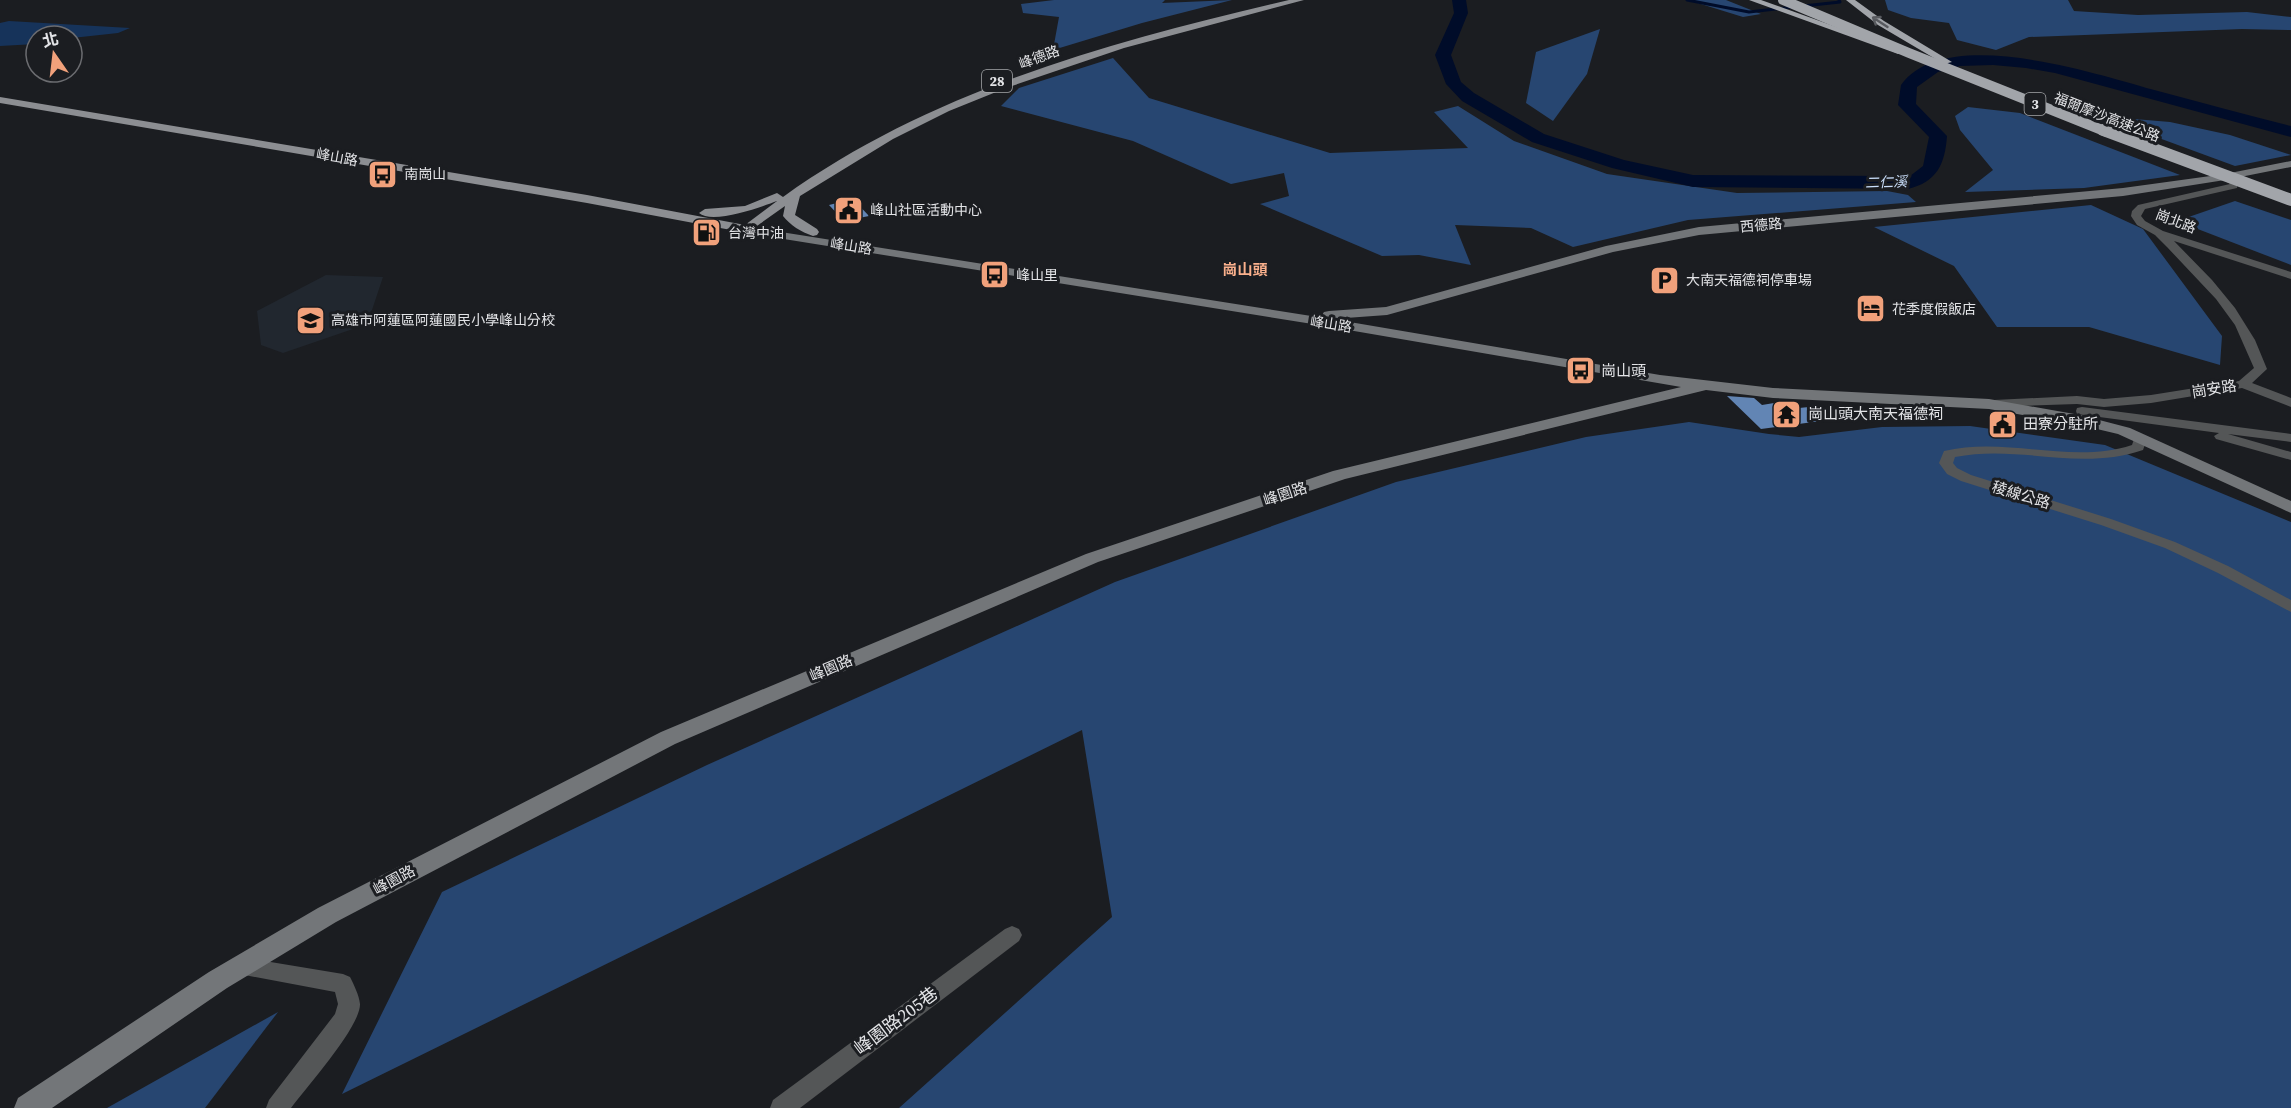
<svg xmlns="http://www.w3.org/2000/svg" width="2291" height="1108" viewBox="0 0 2291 1108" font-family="'Source Serif 4','Noto Sans TC',serif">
<rect width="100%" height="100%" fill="#1b1d21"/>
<polygon fill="#21272f" points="326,275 383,277 372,310 353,329 283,353 261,345 257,311"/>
<polygon fill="#16335a" points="9,21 130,28 118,33 72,38 72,36 36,36 36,44 0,46 0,23"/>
<g fill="#274671">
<polygon points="1054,0 1165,0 1162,3 1232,0 1142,23 1053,50 1059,17 1023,13 1021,4"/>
<polygon points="1688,0 1726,0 1761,14 1743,17"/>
<polygon points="1885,0 2068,0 2074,11 2138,15 2247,12 2291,17 2291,30 2242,29 2029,37 1996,50 1957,40 1949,23 1911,18 1888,10"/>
<polygon points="1600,29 1587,74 1553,121 1526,103 1536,52"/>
<polygon points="1113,58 1149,98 1330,153 1468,148 1434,112 1458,106 1514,141 1607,174 1737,193 1887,191 1908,195 1916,202 1688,220 1573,247 1531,228 1455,225 1471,265 1419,255 1382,256 1260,204 1289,196 1284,173 1231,184 1133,141 1001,106 1019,88"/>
<polygon points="1968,107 2020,113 2180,175 2084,188 1965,192 1993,170 1960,130 1955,116"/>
<polygon points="2099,116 2170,122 2230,135 2291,155 2235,166"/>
<polygon points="2235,201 2291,220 2291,265 2177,221"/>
<polygon points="2091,205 2143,229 2222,336 2220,365 2089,327 1997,327 1954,266 1874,227"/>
<polygon points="1689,422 1769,434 1799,437 1882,427 1970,426 2105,445 2291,522 2291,1108 899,1108 1112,917 1082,730 342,1094 442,892 707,765 1115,582 1396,482 1586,437"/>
<polygon points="278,1012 205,1108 107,1108"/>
</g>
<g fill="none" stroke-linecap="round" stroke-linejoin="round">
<polyline stroke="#000c29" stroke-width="3" points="1687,0 1749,12 1840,2 1839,0"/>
<path fill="#000c29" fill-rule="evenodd" d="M1452,0h14l2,13 -17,42 10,27 13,11 70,41 80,26 69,15 217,1 13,-10 6,-29 -31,-32 3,-20c45,-62 198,-10 257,6 45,12 89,24 133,35v11l-236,-64 -29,-5 -33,-3 -33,1 -22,6 -21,15 -1,17 31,32c-2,28 -10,46 -39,53l-215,-2 -81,-19 -80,-26 -70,-41 -16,-17 -11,-29 19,-42z"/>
</g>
<g fill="#6285b4">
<polygon points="853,199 869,216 844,221 829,205"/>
<polygon points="1727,396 1754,398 1762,405 1787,401 1792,401 1799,408 1819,406 1836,419 1761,429"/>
</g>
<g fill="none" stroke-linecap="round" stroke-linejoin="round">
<g fill="#545657" fill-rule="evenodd">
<polygon points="2222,175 2228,175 2238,180 2237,188 2145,209 2141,216 2145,221 2163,231 2291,272 2291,279 2174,241 2212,280 2235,308 2255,340 2267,369 2252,383 2291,398 2291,407 2242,388 2151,403 2104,407 2077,404 1989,407 1988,404 1989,401 1994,400 2077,396 2104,399 2151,395 2239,381 2254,368 2235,325 2216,299 2167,247 2155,235 2137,225 2131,216 2132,211 2138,205 2230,184 2222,179"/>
<polygon points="2082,407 2291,434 2291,442 2228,434 2291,452 2291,460 2216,439 2214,436 2219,433 2077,414 2076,411 2077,408"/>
<path d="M2140,435l7,4 -4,11c-65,22 -123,-6 -188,7l-2,6 4,5 14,7 140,44 64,23 53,24 63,34v12l-73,-39 -53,-25 -64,-23 -140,-44 -14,-7 -8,-11 5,-12c63,-15 127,14 188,-6l3,-9z"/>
<polygon points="1012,926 1019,929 1022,935 1019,941 800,1108 770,1108 773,1100 1005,929"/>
<path d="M241,957l102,17 7,3c4,8 9,18 10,27 1,22 -54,84 -69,104h-25l3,-8 66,-86 3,-10 -3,-12 -101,-19 -3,-7 3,-7z"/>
</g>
<polygon fill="#737679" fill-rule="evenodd" points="2291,161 2291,167 2225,180 2123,196 1699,235 1613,252 1387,315 1332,319 1660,375 1773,388 1989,399 2080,415 2130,428 2291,501 2291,513 2118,434 2080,425 1989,409 1773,398 1706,390 1345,479 1098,562 675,744 336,922 227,988 52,1108 14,1108 18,1098 209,972 318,908 661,732 1086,554 1333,471 1681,387 1325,326 747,233 741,229 743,226 1324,318 1322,315 1324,312 1329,311 1386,307 1606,246 1699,227 2123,188 2225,174"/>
<path fill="#8c8e92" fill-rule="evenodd" d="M1289,0h15l-180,48 -118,40 -57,23 -56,28 -93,57 -5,19 22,14 2,3 -2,3 -4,1c-12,-4 -23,-11 -30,-20l2,-10 -38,27 -160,-30 -587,-100v-6l587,98 158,30 32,-24c-16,6 -65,24 -78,12l6,-4 40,-3 32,-13 6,4c149,-107 330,-156 506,-197z"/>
<g fill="#a2a5aa" fill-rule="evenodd">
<polygon points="1749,0 1761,0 1906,52 1898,54"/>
<polygon points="1846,0 1855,0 1884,21 1952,62 1944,64 1878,25"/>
</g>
<polyline stroke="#a2a5aa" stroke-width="10" points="1783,0 1909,53 2107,132"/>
<polyline stroke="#a2a5aa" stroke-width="12" points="2103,130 2291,200"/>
</g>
<defs><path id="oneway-shaft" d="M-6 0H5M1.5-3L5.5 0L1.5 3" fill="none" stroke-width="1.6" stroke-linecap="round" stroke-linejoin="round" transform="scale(1.5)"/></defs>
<use stroke="#585a5f" href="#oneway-shaft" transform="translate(1880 22) rotate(-147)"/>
<defs>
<symbol id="bus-square" viewBox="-11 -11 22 22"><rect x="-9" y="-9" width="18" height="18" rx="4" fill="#f1a17b" stroke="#1b1d21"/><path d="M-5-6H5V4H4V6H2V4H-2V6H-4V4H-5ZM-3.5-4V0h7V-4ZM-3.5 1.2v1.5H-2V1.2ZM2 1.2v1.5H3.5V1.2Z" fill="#111"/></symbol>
<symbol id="civic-square" viewBox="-11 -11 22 22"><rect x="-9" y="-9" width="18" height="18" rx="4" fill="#f1a17b" stroke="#1b1d21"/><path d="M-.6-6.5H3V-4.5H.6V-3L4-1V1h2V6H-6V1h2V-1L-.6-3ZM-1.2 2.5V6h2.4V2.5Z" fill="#111"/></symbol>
<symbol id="fuel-square" viewBox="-11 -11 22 22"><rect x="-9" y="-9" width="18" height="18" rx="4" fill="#f1a17b" stroke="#1b1d21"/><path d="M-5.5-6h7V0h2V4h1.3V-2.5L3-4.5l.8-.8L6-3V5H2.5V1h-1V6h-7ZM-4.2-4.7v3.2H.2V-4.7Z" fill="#111"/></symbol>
<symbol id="parking-square" viewBox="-11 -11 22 22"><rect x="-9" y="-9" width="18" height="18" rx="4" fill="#f1a17b" stroke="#1b1d21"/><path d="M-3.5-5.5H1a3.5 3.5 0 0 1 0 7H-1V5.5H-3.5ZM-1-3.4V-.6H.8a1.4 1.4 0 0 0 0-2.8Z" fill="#111"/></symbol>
<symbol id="hotel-square" viewBox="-11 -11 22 22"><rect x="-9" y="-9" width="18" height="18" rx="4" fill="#f1a17b" stroke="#1b1d21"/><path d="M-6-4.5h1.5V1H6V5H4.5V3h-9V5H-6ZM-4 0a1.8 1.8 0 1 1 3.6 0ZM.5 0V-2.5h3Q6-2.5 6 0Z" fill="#111"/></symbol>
<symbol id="school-square" viewBox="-11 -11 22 22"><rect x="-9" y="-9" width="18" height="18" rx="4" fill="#f1a17b" stroke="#1b1d21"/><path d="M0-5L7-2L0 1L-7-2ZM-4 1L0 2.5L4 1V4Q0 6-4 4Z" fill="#111"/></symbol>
<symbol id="temple-square" viewBox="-11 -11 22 22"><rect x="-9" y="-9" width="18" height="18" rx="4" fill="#f1a17b" stroke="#1b1d21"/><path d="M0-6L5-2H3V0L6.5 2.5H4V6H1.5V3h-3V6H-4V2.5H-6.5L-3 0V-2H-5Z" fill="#111"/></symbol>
</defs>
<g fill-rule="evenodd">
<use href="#bus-square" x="366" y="158" width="33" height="33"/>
<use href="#civic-square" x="832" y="194" width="33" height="33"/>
<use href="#fuel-square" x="690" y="216" width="33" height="33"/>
<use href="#bus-square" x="978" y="258" width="33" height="33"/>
<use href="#parking-square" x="1648" y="264" width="33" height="33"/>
<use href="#hotel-square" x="1854" y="292" width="33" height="33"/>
<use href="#school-square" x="294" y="304" width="33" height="33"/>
<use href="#bus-square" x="1564" y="354" width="33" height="33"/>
<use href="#temple-square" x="1770" y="398" width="33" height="33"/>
<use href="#civic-square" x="1986" y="408" width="33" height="33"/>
</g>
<g text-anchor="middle" stroke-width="6" stroke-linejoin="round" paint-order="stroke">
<g font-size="14" fill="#e2e3e6" stroke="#1b1d21">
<text transform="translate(1039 57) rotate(-20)" y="5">峰德路</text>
<text transform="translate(2107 117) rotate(21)" y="5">福爾摩沙高速公路</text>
<text transform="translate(337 157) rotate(10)" y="5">峰山路</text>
<text transform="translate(2176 221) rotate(21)" y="5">崗北路</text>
<text transform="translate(1761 225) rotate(-5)" y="5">西德路</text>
<text transform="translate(851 246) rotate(9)" y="5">峰山路</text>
<text transform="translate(1331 324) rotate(9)" y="5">峰山路</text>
</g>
<g fill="#1b1d21" stroke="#a6a8ab" stroke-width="1.5">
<rect x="982" y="70" width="30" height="22" rx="4.5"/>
<rect x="2024.5" y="93" width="21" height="22" rx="4.5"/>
</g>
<g font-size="14" font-weight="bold" fill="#e2e3e6">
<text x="997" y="86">28</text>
<text x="2035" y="109">3</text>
</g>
<g font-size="14" fill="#e2e3e6" stroke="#1b1d21" text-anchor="start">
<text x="404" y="179">南崗山</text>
<text x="870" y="215">峰山社區活動中心</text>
<text x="728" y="238">台灣中油</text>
<text x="1016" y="280">峰山里</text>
<text x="1686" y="285">大南天福德祠停車場</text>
<text x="1892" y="314">花季度假飯店</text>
<text x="331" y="325">高雄市阿蓮區阿蓮國民小學峰山分校</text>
</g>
<g font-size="14" font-style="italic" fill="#c9defa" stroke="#1b1d21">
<text transform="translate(1886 182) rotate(-2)" y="5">二仁溪</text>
</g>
<g font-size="15" font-weight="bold" fill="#fab08c" stroke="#1b1d21">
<text x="1245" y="275">崗山頭</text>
</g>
<g font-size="15" fill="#e2e3e6" stroke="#1b1d21" text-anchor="start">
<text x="1601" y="376">崗山頭</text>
<text x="1808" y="419">崗山頭大南天福德祠</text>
<text x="2023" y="429">田寮分駐所</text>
</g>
<g font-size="15" fill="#e2e3e6" stroke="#1b1d21">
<text transform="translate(2214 389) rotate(-9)" y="5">崗安路</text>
<text transform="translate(1285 494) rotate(-18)" y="5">峰園路</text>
<text transform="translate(2021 495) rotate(17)" y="5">稜線公路</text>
<text transform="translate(831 668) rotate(-23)" y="5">峰園路</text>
<text transform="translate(394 880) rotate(-28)" y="5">峰園路</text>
</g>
<g font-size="18" fill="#e2e3e6" stroke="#1b1d21">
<text transform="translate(896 1021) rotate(-37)" y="6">峰園路205巷</text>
</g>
</g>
<g transform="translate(54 54) rotate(346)"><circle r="28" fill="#1b1d21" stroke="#6b6c70" stroke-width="1.5"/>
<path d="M0-4.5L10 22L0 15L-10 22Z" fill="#f1a17b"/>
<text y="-9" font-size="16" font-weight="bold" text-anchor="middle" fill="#e2e3e6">北</text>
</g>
</svg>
